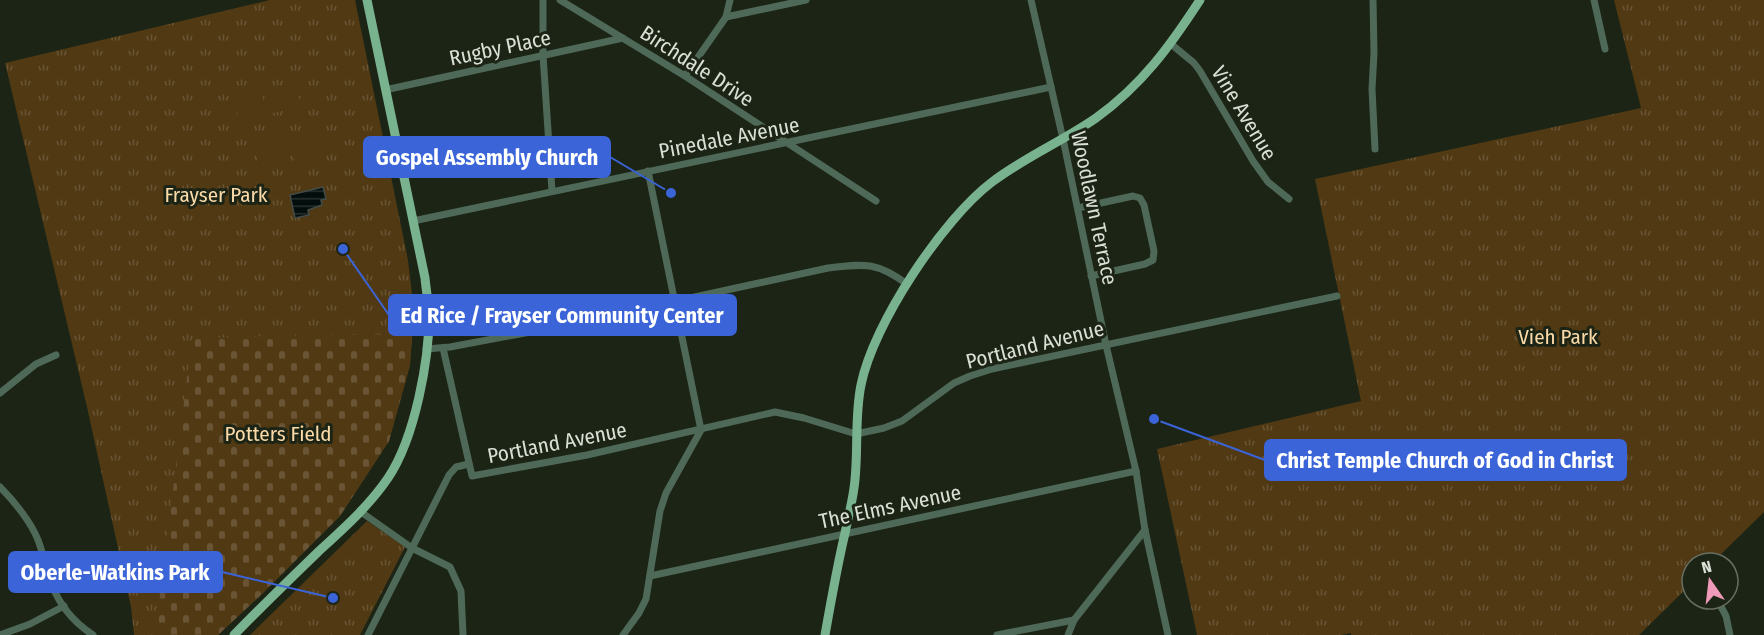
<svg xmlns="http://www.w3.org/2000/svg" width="1764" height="635" viewBox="0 0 1764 635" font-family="'Fira Sans Condensed',sans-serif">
<defs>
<pattern id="grass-tufts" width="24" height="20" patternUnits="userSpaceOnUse" patternTransform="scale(1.5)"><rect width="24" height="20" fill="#503913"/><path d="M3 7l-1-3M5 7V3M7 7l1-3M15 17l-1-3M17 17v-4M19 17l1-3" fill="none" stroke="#695535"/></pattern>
<pattern id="cemetery-stones" width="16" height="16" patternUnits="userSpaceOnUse" patternTransform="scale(1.5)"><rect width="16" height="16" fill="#503913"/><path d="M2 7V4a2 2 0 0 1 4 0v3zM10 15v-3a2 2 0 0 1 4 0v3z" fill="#695535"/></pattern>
<pattern id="water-rules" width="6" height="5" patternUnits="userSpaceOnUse" patternTransform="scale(1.5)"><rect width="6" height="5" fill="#030d0b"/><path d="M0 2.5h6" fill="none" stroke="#27302e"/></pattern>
</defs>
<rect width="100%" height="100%" fill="#1c2415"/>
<g fill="url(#grass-tufts)">
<polygon points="270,0 355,0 408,260 414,311 410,365 389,441 340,516 263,593 218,635 134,635 131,607 87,407 5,63"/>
<polygon points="1614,0 1764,0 1764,512 1712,563 1692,563 1692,583 1639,635 1351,635 1351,633 1341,635 1197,635 1157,449 1361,401 1315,179 1641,108"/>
<polygon points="367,521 405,547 360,635 250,635"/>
</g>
<polygon fill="url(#cemetery-stones)" points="412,333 410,365 389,441 340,516 263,593 218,635 155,635 192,338"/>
<g fill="#503913">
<polygon points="295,81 301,106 289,109 283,84"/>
<polygon points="279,85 285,110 273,113 267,87"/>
<polygon points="261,88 266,113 255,116 249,91"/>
<polygon points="245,92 251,117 239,120 233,95"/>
<polygon points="318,131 324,156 312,159 306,134"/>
<polygon points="302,135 308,160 296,163 290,138"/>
<polygon points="282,139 288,164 276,167 270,141"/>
<polygon points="266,143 272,168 260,170 254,145"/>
</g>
<polygon fill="url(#water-rules)" stroke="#444c48" stroke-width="1.5" points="323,187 326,199 321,200 322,205 308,210 309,215 295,218 290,195"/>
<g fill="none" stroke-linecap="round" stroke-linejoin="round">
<g stroke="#4e6958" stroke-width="7">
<polyline points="543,0 543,55 552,191"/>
<polyline points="560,0 685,76 876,201"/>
<polyline points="1031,0 1063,139 1106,345 1136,471 1145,530 1168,635"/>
<polyline points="1373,0 1374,53 1372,89 1375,149"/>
<polyline points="1594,0 1605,49"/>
<polyline points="726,17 806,0"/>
<polyline points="1171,44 1194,63 1200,71 1253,161 1268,182 1289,199"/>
<polyline points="685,76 726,17 730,0"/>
<polyline points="385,90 623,38"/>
<polyline points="1078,208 1133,196 1140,198 1144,205 1154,251 1153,260 1145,264 1091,276"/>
<path d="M413,221c213,-45 426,-88 638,-134"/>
<polyline points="443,348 472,476 587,455 775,412 804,418 856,434 884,428 902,421 954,383 970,376 992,369 1337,296"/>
<path d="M426,349l24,-2 107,-20 271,-59c36,-4 48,-7 79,16"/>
<polyline points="0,393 36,364 56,355"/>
<path d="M0,487c14,14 31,35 38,53 6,15 8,31 14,45 8,21 23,38 41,50"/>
<polyline points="361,512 412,548 450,567 461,591 463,635"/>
<polyline points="650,576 1136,471"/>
<polyline points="1717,599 1726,616 1730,635"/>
<polyline points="0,635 30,624 64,606"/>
<polyline points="368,635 449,475 456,467 469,464"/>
<polyline points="623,635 639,613 646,599 660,511 666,493 701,430 648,171"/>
<polyline points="997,635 1074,620"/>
<polyline points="1068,635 1074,620 1145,530"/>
</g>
<g stroke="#79b28f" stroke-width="9">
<path d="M234,635c28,-29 56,-56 85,-84 25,-23 50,-45 69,-73 27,-40 42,-120 41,-168 -1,-10 -3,-21 -4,-32l-58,-278"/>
<path d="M825,635c6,-34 12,-68 20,-102 3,-15 7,-30 9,-45 5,-34 0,-69 7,-103 12,-61 82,-166 131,-203 33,-25 71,-41 104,-64 46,-33 74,-72 104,-118"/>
</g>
</g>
<g text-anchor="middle" stroke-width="6" stroke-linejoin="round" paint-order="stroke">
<g font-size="21" fill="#dbe0d6" stroke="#1c2415">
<text transform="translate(500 48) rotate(-12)" y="7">Rugby Place</text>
<text transform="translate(697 66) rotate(33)" y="7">Birchdale Drive</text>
<text transform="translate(1244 113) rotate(59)" y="7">Vine Avenue</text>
<text transform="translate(729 138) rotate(-11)" y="7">Pinedale Avenue</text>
<text transform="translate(1094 208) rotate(78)" y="7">Woodlawn Terrace</text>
<text transform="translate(1035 345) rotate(-14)" y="7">Portland Avenue</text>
<text transform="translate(557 443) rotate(-11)" y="7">Portland Avenue</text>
<text transform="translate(890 507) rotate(-12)" y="7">The Elms Avenue</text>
</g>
<g font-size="21" fill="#fbdaa8" stroke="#1c2415">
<text x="216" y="202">Frayser Park</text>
<text x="1558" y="344">Vieh Park</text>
<text x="278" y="441">Potters Field</text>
</g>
</g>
<path fill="none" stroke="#3a64d8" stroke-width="2" d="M671 193L610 157M343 249L389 315M1154 419L1265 460M333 598L222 572"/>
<g fill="#3a64d8" stroke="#1c2415" stroke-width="2">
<circle cx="671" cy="193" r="6"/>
<circle cx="343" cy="249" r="6"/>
<circle cx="1154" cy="419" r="6"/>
<circle cx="333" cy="598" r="6"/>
</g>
<g fill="#3a64d8" stroke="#3a64d8" stroke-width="2">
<rect x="364" y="137" width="246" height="40" rx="6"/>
<rect x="389" y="295" width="347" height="40" rx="6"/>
<rect x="1265" y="440" width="361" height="40" rx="6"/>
<rect x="9" y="552" width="213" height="40" rx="6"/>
</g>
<g font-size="22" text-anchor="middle" font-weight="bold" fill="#fff">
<text x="487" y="165">Gospel Assembly Church</text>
<text x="562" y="323">Ed Rice / Frayser Community Center</text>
<text x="1445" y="468">Christ Temple Church of God in Christ</text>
<text x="115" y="580">Oberle-Watkins Park</text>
</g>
<g transform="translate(1710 581) rotate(346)"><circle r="28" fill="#1c2415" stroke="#686f62" stroke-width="1.5"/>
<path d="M0-4.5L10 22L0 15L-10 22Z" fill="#ef9ab8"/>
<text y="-9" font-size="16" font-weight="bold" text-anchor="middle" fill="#dbe0d6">N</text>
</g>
</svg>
